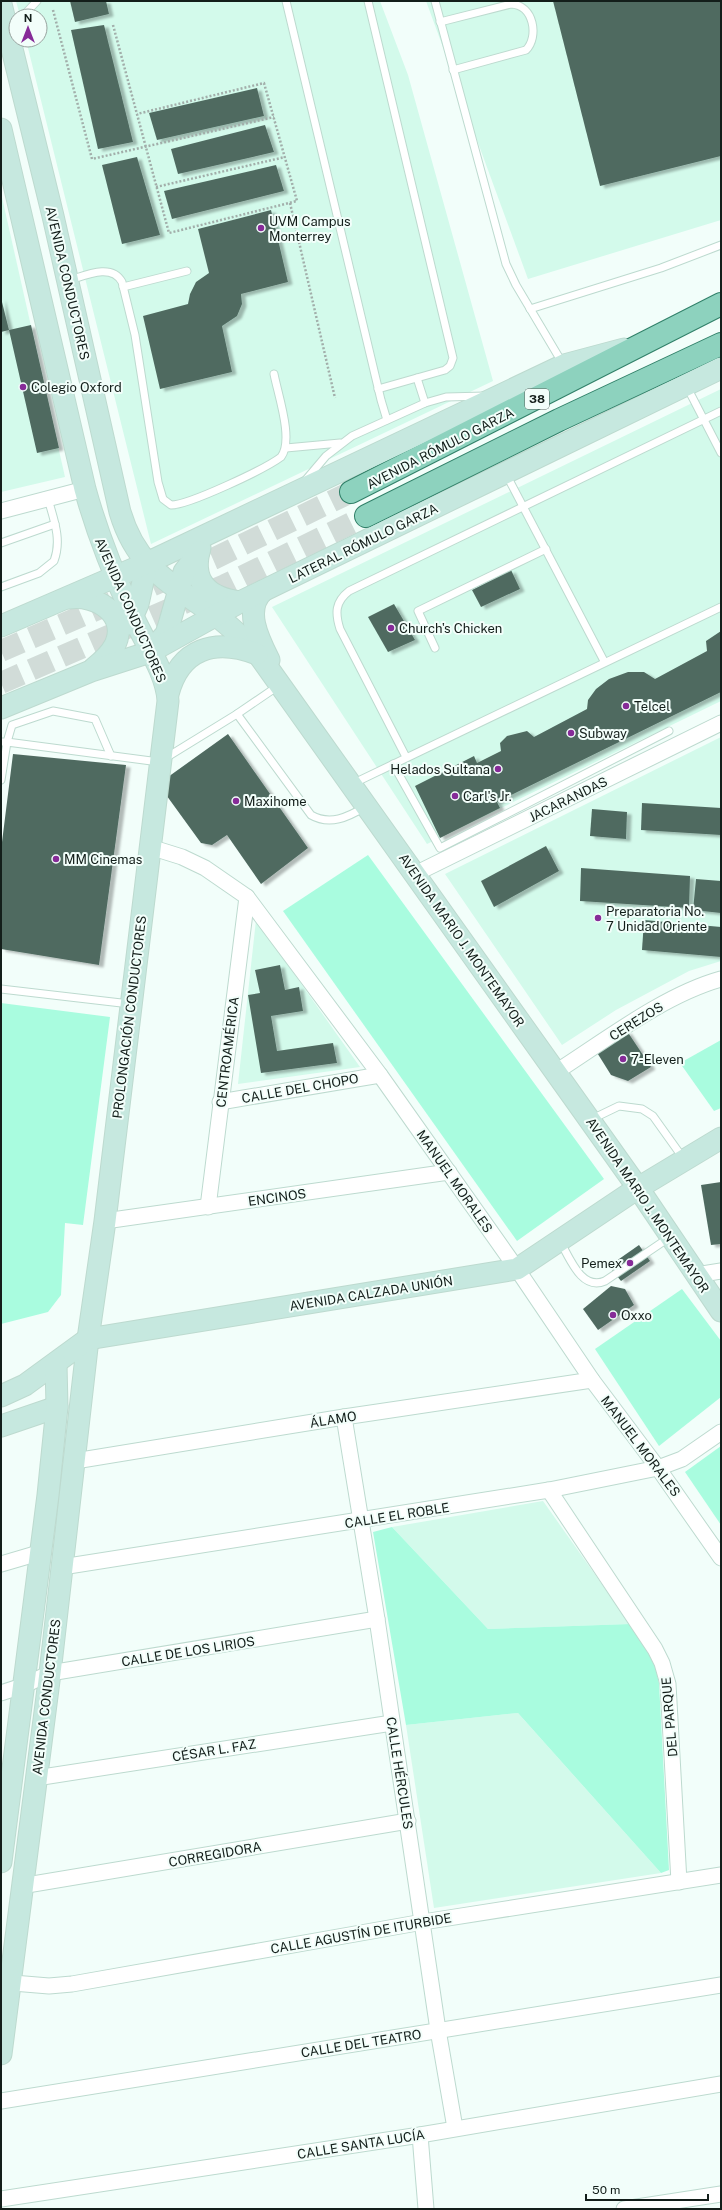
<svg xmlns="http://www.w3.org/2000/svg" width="722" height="2210" viewBox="0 0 722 2210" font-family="'Public Sans',sans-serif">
<defs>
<filter id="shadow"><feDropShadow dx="4.5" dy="2.5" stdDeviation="1" flood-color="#0004"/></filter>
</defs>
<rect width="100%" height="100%" fill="#f2fefa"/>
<g fill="#d3faeb">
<polygon points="16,1 380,1 408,75 493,381 151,544 26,40 40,40 40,16 20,16"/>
<polygon points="426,1 721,1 721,220 528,279"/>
<polygon points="1,193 65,477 1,492"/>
<polygon points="721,389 721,701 427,844 272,607"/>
<polygon points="721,737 721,961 689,971 616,1010 562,1045 445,874"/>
<polygon points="256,920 360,1067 238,1084"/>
<polygon points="543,1501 630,1624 488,1629 392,1527"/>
<polygon points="518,1713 661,1873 434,1908 406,1725"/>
</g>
<g fill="#a9fcdf">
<polygon points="368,855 604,1179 517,1241 283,911"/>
<polygon points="1,1003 110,1017 83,1225 65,1223 61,1295 48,1312 1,1324"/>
<polygon points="721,1040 721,1108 714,1111 680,1063"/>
<polygon points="682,1289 721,1341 721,1397 659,1446 595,1349"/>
<polygon points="721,1446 721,1525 685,1472"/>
<polygon points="392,1527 488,1629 630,1624 652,1652 659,1683 669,1870 661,1873 518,1713 406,1725 373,1532"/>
</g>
<g fill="#506b61" filter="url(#shadow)">
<polygon points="70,1 106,1 109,14 75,22"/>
<polygon points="553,1 721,1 721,156 600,186"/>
<polygon points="104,25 133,142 98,149 71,30"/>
<polygon points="257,88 264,116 157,140 149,113"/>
<polygon points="265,125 274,152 178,174 171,149"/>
<polygon points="137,157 160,235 122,244 102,165"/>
<polygon points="276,165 284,191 172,219 164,191"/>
<polygon points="271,210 288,282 241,294 242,304 237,316 222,326 232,372 160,389 143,316 188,304 190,294 196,282 209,273 198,229"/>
<polygon points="1,298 9,330 31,325 59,448 37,453 9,330 1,332"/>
<polygon points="511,570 520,589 481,607 472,590"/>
<polygon points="394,604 415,640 388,652 368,617"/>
<polygon points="721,631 721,692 497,802 500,808 440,838 415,786 474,756 477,763 501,751 500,743 507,736 527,731 534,737 587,709 588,700 596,689 609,679 628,672 644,672 655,679 707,651 706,641"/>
<polygon points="228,734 308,848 261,884 227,835 212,845 201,843 164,792 168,777"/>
<polygon points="13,754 126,765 99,965 1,949 1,850"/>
<polygon points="642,803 721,808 721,835 641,830"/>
<polygon points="592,809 627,812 626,839 590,836"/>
<polygon points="546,846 559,871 494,907 481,881"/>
<polygon points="581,868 690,876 689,908 580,901"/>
<polygon points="696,879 721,881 721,913 693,910"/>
<polygon points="644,920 721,927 721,957 642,950"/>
<polygon points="280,965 285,990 299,987 303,1011 271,1016 277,1051 333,1043 337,1063 261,1073 248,995 260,993 255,970"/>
<polygon points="627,1031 651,1067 628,1081 611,1075 596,1051"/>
<polygon points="721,1182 721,1244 711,1245 701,1185"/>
<polygon points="639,1245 650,1261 621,1281 609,1266"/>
<polygon points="611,1286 625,1289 634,1305 598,1330 583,1309"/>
</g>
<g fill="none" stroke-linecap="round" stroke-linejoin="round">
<g stroke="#d1dcd8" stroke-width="22" stroke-dasharray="22 11" stroke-linecap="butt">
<polyline points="1,651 213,559 351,492"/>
<polyline points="1,683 225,585 366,516"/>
</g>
<defs>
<g id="lane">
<polyline points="286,1 381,400 387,420"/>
<polyline points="368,1 453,358 450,366 445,370 378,389"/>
<polyline points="435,1 506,264 516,285 563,364"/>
<polyline points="23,16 37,1"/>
<path d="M440,22l71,-18c23,1 28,33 15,46l-73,20"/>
<path d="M70,280c16,-5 42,-17 52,2l13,53 23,147 5,17 8,6c18,0 94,-36 110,-48 13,-17 -3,-62 -7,-83"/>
<polyline points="123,287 187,271"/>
<polyline points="530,309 661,268 721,245"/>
<polyline points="417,378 425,403"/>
<polyline points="687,387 721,453"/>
<polyline points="286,448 340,443"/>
<polyline points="506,474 604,661"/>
<polyline points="304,482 326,456 352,436 425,403 446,397 485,396"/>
<polyline points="1,543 55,524"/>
<path d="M1,587l38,-14 15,-12c8,-21 0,-41 -6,-62"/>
<polyline points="435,648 418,611 546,549"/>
<path d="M237,714l74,101c19,11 37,2 54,-8"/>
<polyline points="1,742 7,742 12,725 53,711 95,719 111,756"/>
<path d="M406,757l-66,-128c-5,-16 -5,-27 9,-38l372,-180"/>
<polyline points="393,764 440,848 669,731"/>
<polyline points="1,780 7,742 159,762 237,714 278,686"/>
<polyline points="352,784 721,607"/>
<polyline points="1,989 130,1004"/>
<polyline points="592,1119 619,1106 642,1109 653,1116 683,1158"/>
<path d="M561,1243c9,16 21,48 44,38l65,-44"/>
</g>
<g id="street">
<polyline points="1,511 85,489"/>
<polyline points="150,847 182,857 205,868 247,897 380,1075 517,1269 592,1380 658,1468 721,1558"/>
<polyline points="415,874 721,723"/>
<path d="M556,1072c50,-32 108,-77 165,-93"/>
<polyline points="220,1102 380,1075"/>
<polyline points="208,1207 247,897"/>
<polyline points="105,1221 449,1172"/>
<polyline points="696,1275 721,1271"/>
<polyline points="344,1417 377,1619 438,2030 455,2128"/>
<polyline points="75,1461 344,1417 592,1380"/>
<polyline points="549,1490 655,1649 662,1663 668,1684 679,1882"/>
<polyline points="1,1564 42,1552"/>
<polyline points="62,1567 549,1490 658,1468 682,1459 721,1432"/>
<polyline points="1,1693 25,1685 50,1673 377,1619"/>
<polyline points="36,1778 392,1723"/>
<polyline points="21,1886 408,1821"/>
<polyline points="1,1982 49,1986 72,1984 423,1922 721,1875"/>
<polyline points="1,2101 721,1985"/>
<polyline points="420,2135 426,2209"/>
<polyline points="1,2199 420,2135 721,2084"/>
<polyline points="624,2209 721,2194"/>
</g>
<g id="secondary">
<path d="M1,4l52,212 67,296c17,57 51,71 95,103 16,11 29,25 43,39l380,534 83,123"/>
<path d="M1,129l84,360c12,44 28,84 47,125 11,26 35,59 36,87l-63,520 -17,118 -38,334 -49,381"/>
<path d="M200,548c-10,34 9,50 40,54"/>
<path d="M263,591c-20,18 -4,49 6,69"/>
<path d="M69,598c27,-4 60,16 46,47 -5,10 -12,16 -21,23"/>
<polyline points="129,624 138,604 147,563"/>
<polyline points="1,626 147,563 564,365 624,349"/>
<polyline points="154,647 166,634 169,625 184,572 199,552"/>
<path d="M168,694c12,-46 47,-56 89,-40"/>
<polyline points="1,708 91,671 150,652 240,602 721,368"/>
<polyline points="1,1396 25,1385 88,1339 517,1269 638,1188 721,1138"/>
<polyline points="1,1426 57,1407"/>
<polyline points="1,1862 48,1495 57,1407 56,1364"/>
</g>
<g id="primary">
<polyline points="351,492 721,304"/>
<polyline points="366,516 559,420 721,344"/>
</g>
</defs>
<use href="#lane" stroke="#bddacf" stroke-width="9"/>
<use href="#street" stroke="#bddacf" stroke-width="17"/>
<use href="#secondary" stroke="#bddacf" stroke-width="23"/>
<use href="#primary" stroke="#318069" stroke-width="24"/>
<g stroke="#a2aeaa" stroke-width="2.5" stroke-dasharray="2 2" stroke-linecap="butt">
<polyline points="53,10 92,159 274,117"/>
<polyline points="113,25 169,233 297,201 264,83 137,114"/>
<polyline points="156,187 285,157"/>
<polyline points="290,203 335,398"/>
</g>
<use href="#lane" stroke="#fff" stroke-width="7"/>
<use href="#street" stroke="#fff" stroke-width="15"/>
<use href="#secondary" stroke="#c6e8df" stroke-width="21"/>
<use href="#primary" stroke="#8dd2be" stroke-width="22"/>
</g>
<g fill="#862b98" stroke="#f2fefa" stroke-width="1.5">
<circle cx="261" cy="228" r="4"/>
<circle cx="23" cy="387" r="4"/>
<circle cx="391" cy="628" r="4"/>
<circle cx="626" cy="706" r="4"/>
<circle cx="571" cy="733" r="4"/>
<circle cx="498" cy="769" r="4"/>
<circle cx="455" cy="796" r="4"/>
<circle cx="236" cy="801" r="4"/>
<circle cx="56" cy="859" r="4"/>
<circle cx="598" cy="918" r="4"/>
<circle cx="623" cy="1059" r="4"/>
<circle cx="630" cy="1263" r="4"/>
<circle cx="613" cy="1315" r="4"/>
</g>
<g text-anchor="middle" stroke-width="4" stroke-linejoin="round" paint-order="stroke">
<rect fill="#f2fefa" stroke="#56615d" stroke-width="1" x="525" y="389" width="24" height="20" rx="3"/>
<g font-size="12" font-weight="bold" fill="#131e1a">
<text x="537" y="403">38</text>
</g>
<g font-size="13" fill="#131e1a" stroke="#f2fefa" text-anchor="start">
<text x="269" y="226">UVM Campus<tspan x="269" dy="15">Monterrey</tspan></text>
<text x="31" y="392">Colegio Oxford</text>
<text x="399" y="633">Church's Chicken</text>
<text x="634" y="711">Telcel</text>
<text x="579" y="738">Subway</text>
<text x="490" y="774" text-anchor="end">Helados Sultana</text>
<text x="463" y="801">Carl's Jr.</text>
<text x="244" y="806">Maxihome</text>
<text x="64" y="864">MM Cinemas</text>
<text x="606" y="916">Preparatoria No.<tspan x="606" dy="15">7 Unidad Oriente</tspan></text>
<text x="631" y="1064">7-Eleven</text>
<text x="622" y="1268" text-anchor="end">Pemex</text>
<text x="621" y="1320">Oxxo</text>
</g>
<g font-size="13" fill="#131e1a" stroke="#f2fefa">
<text transform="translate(68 283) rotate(77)" y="5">AVENIDA CONDUCTORES</text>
<text transform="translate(440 448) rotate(-27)" y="5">AVENIDA RÓMULO GARZA</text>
<text transform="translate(363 543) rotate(-26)" y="5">LATERAL RÓMULO GARZA</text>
<text transform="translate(131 610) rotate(66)" y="5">AVENIDA CONDUCTORES</text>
<text transform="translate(568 799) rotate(-26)" y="5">JACARANDAS</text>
<text transform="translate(462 940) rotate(55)" y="5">AVENIDA MARIO J. MONTEMAYOR</text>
<text transform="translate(129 1017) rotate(-83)" y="5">PROLONGACIÓN CONDUCTORES</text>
<text transform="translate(636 1021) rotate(-32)" y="5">CEREZOS</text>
<text transform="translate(227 1052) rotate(-83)" y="5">CENTROAMÉRICA</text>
<text transform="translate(300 1088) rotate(-10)" y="5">CALLE DEL CHOPO</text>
<text transform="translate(455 1181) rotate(55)" y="5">MANUEL MORALES</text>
<text transform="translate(277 1197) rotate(-8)" y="5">ENCINOS</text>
<text transform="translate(648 1205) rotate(56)" y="5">AVENIDA MARIO J. MONTEMAYOR</text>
<text transform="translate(371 1293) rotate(-9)" y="5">AVENIDA CALZADA UNIÓN</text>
<text transform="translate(333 1419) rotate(-9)" y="5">ÁLAMO</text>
<text transform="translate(641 1446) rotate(53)" y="5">MANUEL MORALES</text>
<text transform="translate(397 1515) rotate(-9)" y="5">CALLE EL ROBLE</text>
<text transform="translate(188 1651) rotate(-9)" y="5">CALLE DE LOS LIRIOS</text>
<text transform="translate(46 1697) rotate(-83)" y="5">AVENIDA CONDUCTORES</text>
<text transform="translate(669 1717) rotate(-95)" y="5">DEL PARQUE</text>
<text transform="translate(214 1750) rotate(-9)" y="5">CÉSAR L. FAZ</text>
<text transform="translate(400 1773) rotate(81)" y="5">CALLE HÉRCULES</text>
<text transform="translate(215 1854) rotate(-10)" y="5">CORREGIDORA</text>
<text transform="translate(361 1933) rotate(-10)" y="5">CALLE AGUSTÍN DE ITURBIDE</text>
<text transform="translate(361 2043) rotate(-9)" y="5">CALLE DEL TEATRO</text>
<text transform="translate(361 2144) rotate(-9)" y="5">CALLE SANTA LUCÍA</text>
</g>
</g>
<rect width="722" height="2210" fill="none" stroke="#131e1a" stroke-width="4"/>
<g transform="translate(28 28)"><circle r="19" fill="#f2fefa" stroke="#99a4a0"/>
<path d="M0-3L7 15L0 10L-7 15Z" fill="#862b98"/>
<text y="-6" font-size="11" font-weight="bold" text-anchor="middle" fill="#131e1a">N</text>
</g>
<path d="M586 2194v6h122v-6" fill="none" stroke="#131e1a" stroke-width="2"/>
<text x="592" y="2194" font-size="12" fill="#131e1a" stroke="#f2fefa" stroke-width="3" paint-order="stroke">50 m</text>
</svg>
